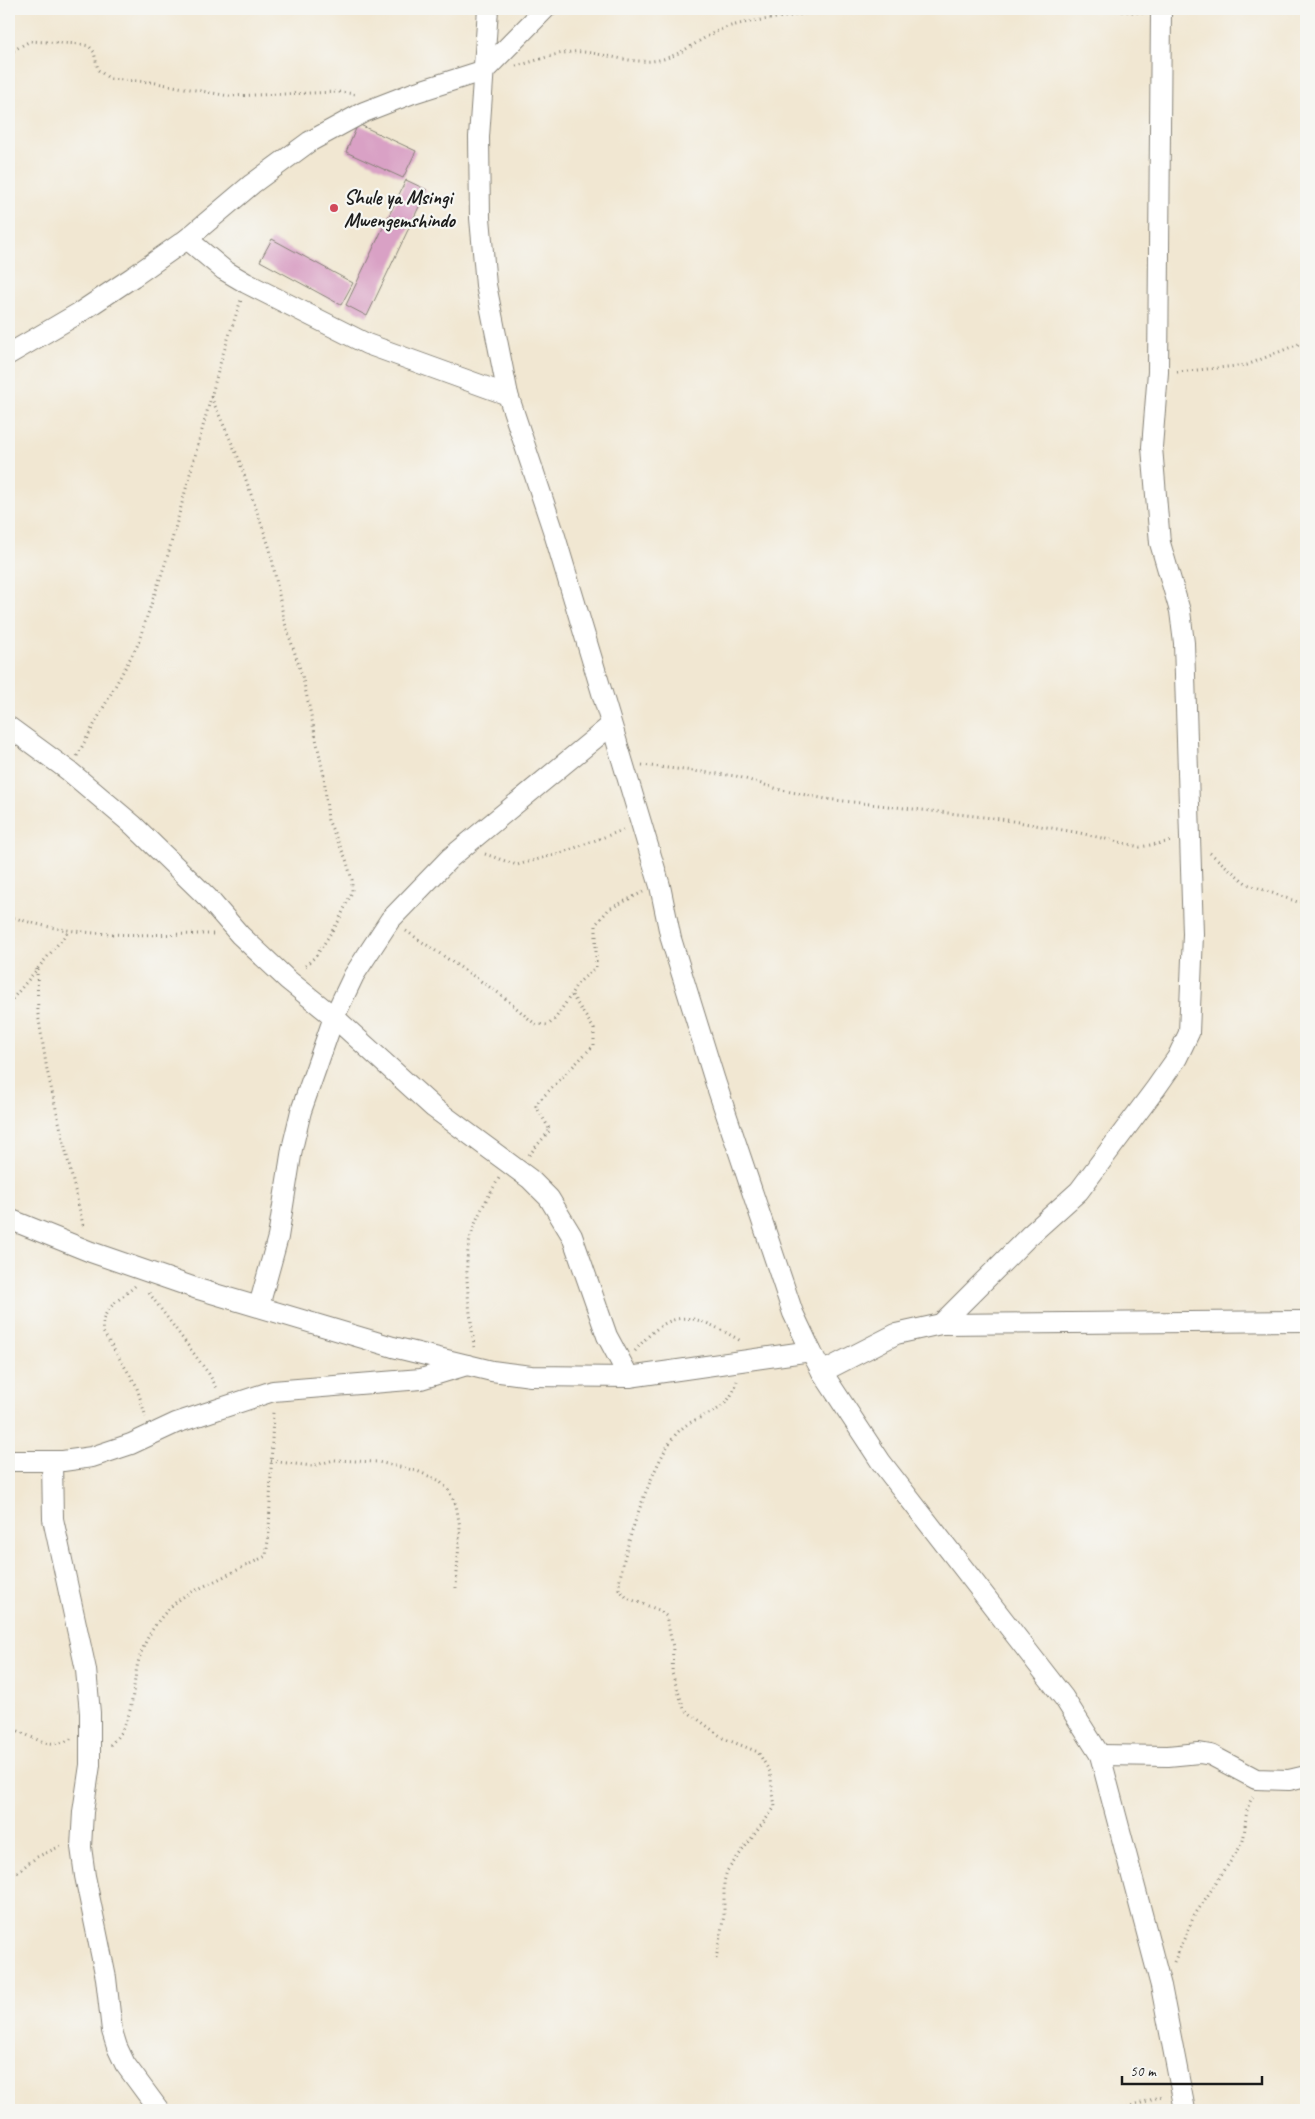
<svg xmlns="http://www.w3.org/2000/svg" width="1315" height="2119" viewBox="0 0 1315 2119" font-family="Caveat,sans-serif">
<rect width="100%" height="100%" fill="#f6f6f2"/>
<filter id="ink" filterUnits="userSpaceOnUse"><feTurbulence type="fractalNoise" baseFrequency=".02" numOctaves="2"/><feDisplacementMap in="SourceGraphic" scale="10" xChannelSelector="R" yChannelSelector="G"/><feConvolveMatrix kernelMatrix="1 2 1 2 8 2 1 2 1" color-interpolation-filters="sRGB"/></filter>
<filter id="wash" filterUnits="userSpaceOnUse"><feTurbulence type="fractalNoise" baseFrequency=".0096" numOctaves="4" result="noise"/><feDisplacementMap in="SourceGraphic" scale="20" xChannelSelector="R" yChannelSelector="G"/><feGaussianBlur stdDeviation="1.12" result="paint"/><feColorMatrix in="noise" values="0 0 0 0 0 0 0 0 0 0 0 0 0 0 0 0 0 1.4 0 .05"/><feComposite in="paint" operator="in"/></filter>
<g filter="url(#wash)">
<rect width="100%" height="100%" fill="#f1e7d2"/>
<g id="blocks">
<g fill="#d9a1c5">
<polygon points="358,124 416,151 403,178 346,152"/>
<polygon points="406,180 427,190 367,316 346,305"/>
<polygon points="272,239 353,283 341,305 260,261"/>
</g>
</g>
</g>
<g filter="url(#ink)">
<use href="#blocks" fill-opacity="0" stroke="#868277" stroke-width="1"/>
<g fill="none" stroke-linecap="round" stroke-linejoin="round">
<defs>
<g id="minor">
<polyline points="488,9 479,137 480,218 486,285 508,395 554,533 660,886 671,939 715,1081 793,1313 811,1351 822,1372 881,1462 1064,1698 1100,1755 1161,1986 1185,2110"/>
<polyline points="187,239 224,270 246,283 367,344 508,395"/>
<polyline points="9,354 79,313 133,277 187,239 252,184 309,142 364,112 413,93 485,70 545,9"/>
<polyline points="9,727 69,771 133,825 208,898 240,935 288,980 334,1017 434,1108 530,1179 549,1198 572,1236 607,1336 629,1377"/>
<polyline points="9,1219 91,1252 198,1289 393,1347 492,1371 531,1376 629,1377 811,1351"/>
<polyline points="259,1306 278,1237 292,1149 301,1111 334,1017 354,975 390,920 450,858 610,726"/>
<polyline points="941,1324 1029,1236 1079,1191 1156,1088 1177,1058 1189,1033 1193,934 1184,643 1180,611 1160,543 1152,447 1158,372 1161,9"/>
<polyline points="822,1372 896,1334 941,1324 1306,1321"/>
<polyline points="9,1461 63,1461 92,1457 131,1444 176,1423 273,1391 421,1379 467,1365"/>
<polyline points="52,1461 53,1519 86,1670 90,1713 90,1765 83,1812 81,1847 85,1876 106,1978 112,2031 117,2047 125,2064 159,2110"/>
<polyline points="1100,1755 1168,1756 1199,1753 1211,1755 1256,1779 1289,1780 1306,1776"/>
</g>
</defs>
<use href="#minor" stroke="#868277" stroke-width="22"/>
<g stroke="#868277" stroke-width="3" stroke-dasharray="1 4" stroke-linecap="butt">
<polyline points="1102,9 1144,13"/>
<polyline points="9,53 30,41 79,44 89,46 94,52 98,70 110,79 151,82 229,96 338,92 357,94"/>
<path d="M516,66c22,-5 44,-16 67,-14 25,2 51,13 76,8 26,-5 46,-27 72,-34 30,-8 63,-8 93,-17"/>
<polyline points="1177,372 1247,365 1306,341"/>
<polyline points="211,397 238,457 270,549 284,620 302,675 309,706 324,776 328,820 346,859 352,880 352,892 338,922 316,956 303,968"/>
<polyline points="77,756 137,646 167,558 222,357 241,300"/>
<polyline points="642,765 736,776 781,790 826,799 1001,819 1080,833 1140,847 1172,841"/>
<polyline points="1210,853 1247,884 1306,905"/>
<polyline points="485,854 517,865 561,853 623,830"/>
<path d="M9,916c71,24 132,18 206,18"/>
<polyline points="406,931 500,994 535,1024 548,1025 555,1019 571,995"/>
<polyline points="37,969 38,1014 47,1070 84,1229"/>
<polyline points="9,1003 68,932"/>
<polyline points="529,1155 550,1130 536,1106 537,1103 594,1045 594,1029 571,994 577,984 596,967 596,924 609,909 643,892"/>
<path d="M135,1286c-15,14 -36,24 -32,46l33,53 10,32"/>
<polyline points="149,1293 209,1374 218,1390"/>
<path d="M474,1347c-3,-31 -11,-73 -5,-103 5,-25 18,-45 30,-66"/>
<path d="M635,1351c38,-47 59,-37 106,-10"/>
<polyline points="271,1461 312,1466 334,1460 378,1462 417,1471 438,1480 448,1489 456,1505 460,1527 456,1588"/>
<path d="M9,1727c21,8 42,25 63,11"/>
<path d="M110,1745c24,-23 21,-47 27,-78 6,-28 25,-57 49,-72l80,-39 3,-24 4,-121"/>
<polyline points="9,1878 37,1857 63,1845"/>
<path d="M716,1959l8,-44v-33l3,-11 48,-64 -5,-35 -12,-20 -35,-14 -39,-29 -12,-36 1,-26 -7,-31 -7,-6 -32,-12 -8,-9c1,-33 36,-134 59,-157 22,-22 48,-13 59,-51"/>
<path d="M1174,1962l20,-46 48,-72c5,-15 1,-34 11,-47"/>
<polyline points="1122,2110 1164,2095"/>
</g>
<use href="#minor" stroke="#fff" stroke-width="20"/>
</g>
</g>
<circle fill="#d1495b" stroke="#f6f6f2" stroke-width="2" cx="334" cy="208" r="5"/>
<g text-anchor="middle" stroke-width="4.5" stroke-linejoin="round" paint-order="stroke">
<g font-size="20" font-weight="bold" fill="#1c1c1c" stroke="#f6f6f2" text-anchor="start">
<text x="344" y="204">Shule ya Msingi<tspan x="344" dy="23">Mwengemshindo</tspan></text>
</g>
</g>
<rect width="1315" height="2119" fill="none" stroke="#f6f6f2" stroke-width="30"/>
<path d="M1122 2076v8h140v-8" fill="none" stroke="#1c1c1c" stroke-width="2.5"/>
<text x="1130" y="2076" font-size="15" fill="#1c1c1c" stroke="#f6f6f2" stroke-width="4" paint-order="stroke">50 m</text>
</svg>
